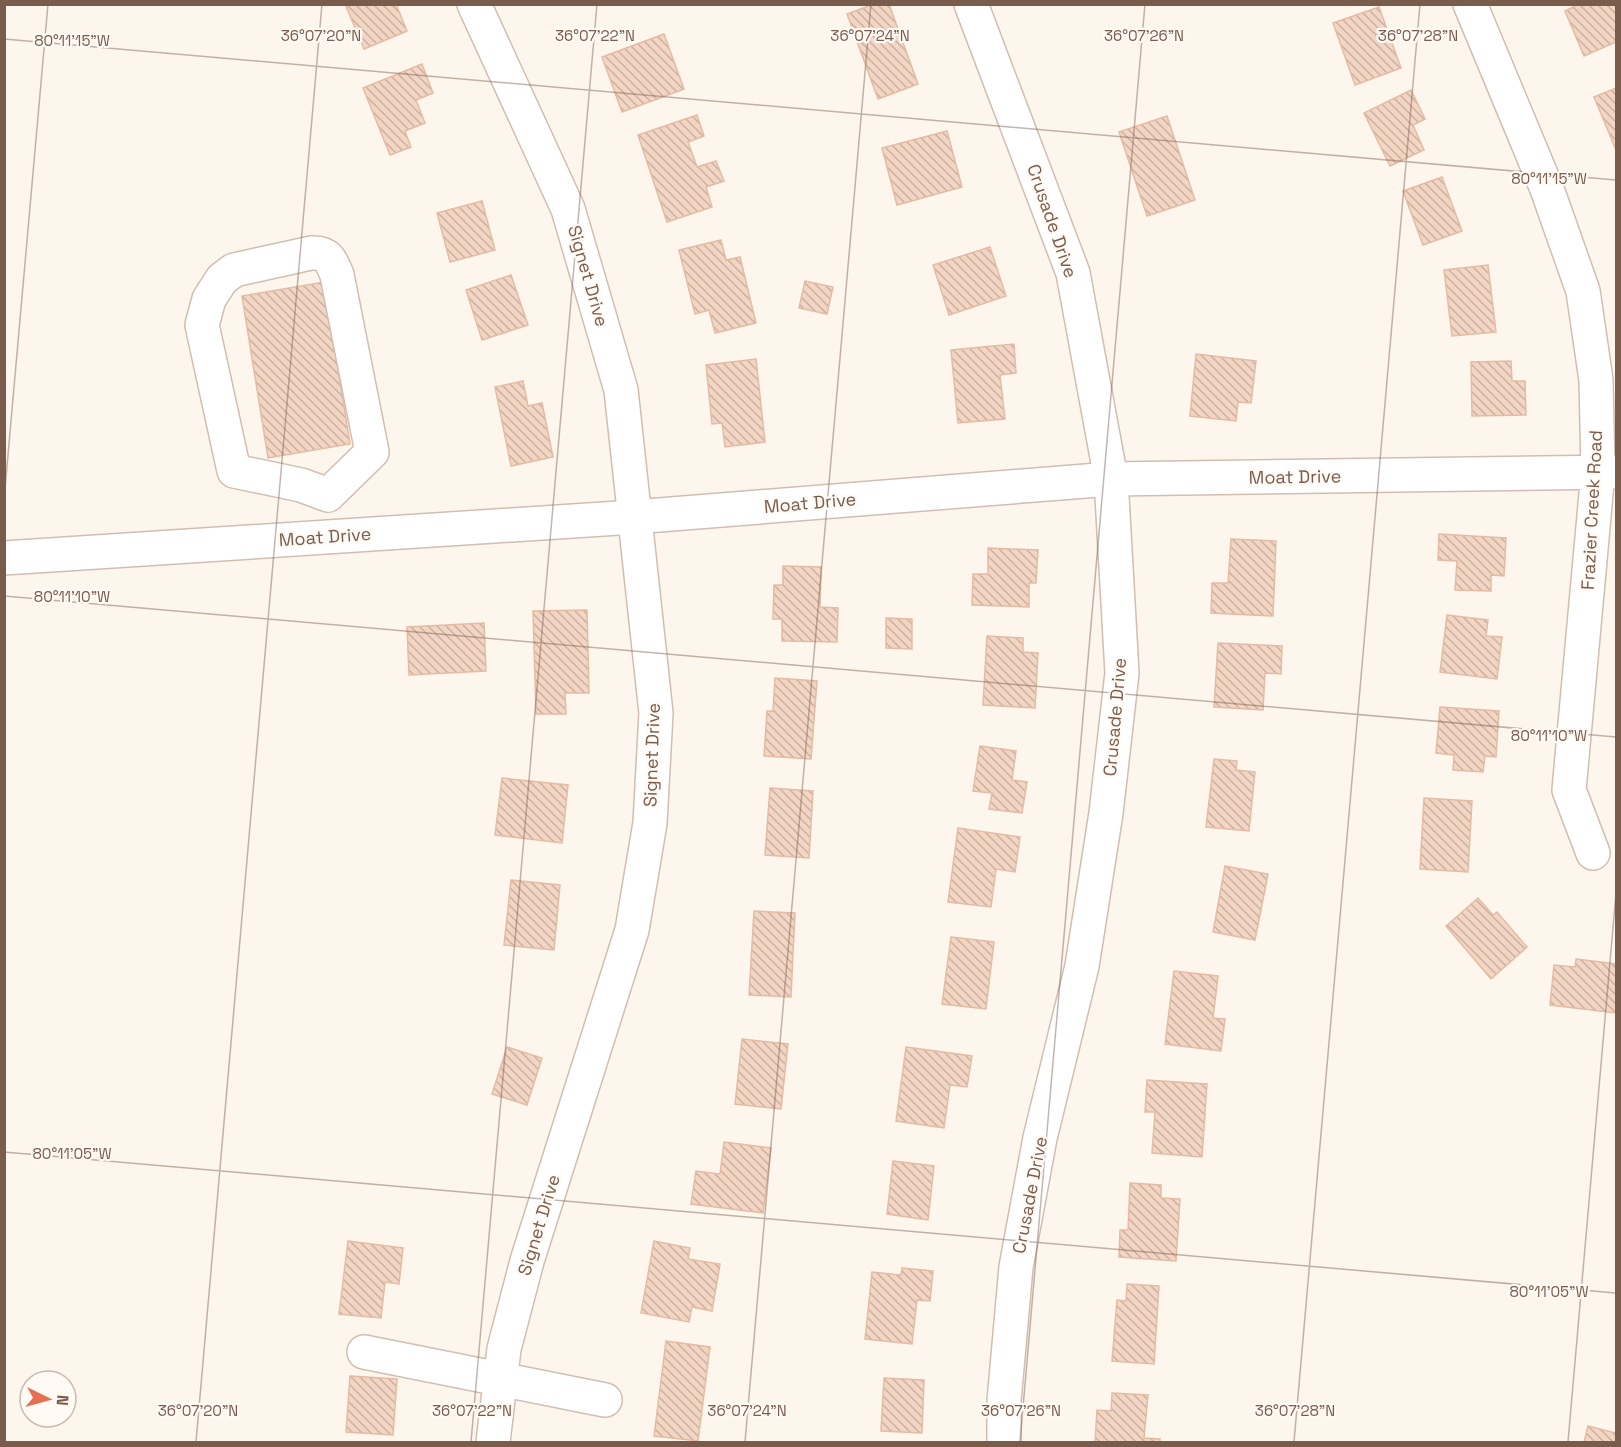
<svg xmlns="http://www.w3.org/2000/svg" width="1621" height="1447" viewBox="0 0 1621 1447" font-family="'Space Grotesk',sans-serif">
<defs>
<pattern id="building-back-hatch" width="6" height="6" patternUnits="userSpaceOnUse" patternTransform="scale(1.5)"><rect width="6" height="6" fill="#f3d5c3"/><path d="M-1 5l2 2M0 0l6 6M5-1l2 2" fill="none" stroke="#cab0a1"/></pattern>
</defs>
<rect width="100%" height="100%" fill="#fdf6ec"/>
<g fill="url(#building-back-hatch)" stroke="#e6bba3" stroke-width="1.5">
<polygon points="345,4 396,4 407,31 364,49"/>
<polygon points="874,4 889,4 918,84 878,99 847,14"/>
<polygon points="1579,4 1614,4 1616,9 1616,42 1584,56 1565,11"/>
<polygon points="1379,7 1401,68 1355,85 1333,23"/>
<polygon points="664,34 684,89 622,112 602,57"/>
<polygon points="422,64 433,93 416,100 425,123 405,131 411,147 390,155 363,88"/>
<polygon points="1616,88 1616,150 1594,97"/>
<polygon points="1411,90 1425,119 1413,125 1424,150 1390,166 1364,113"/>
<polygon points="697,115 704,136 688,142 697,167 716,161 724,181 706,187 712,207 667,222 638,135"/>
<polygon points="1167,116 1195,200 1147,216 1119,132"/>
<polygon points="947,131 962,187 897,205 882,148"/>
<polygon points="1442,177 1462,231 1423,245 1403,191"/>
<polygon points="482,201 495,250 450,262 437,213"/>
<polygon points="721,240 726,260 740,257 756,323 715,333 709,310 695,314 679,250"/>
<polygon points="990,247 1006,296 949,315 933,265"/>
<polygon points="1488,265 1496,332 1452,336 1444,270"/>
<polygon points="511,275 528,325 482,340 466,290"/>
<polygon points="805,281 833,287 827,314 799,308"/>
<polygon points="324,282 350,444 268,458 242,296"/>
<polygon points="1014,344 1016,373 1000,375 1005,419 958,423 951,350"/>
<polygon points="1196,354 1256,361 1251,403 1238,402 1236,421 1190,416"/>
<polygon points="756,359 765,442 725,447 722,423 712,424 706,365"/>
<polygon points="1511,361 1512,381 1525,381 1526,415 1472,416 1471,362"/>
<polygon points="523,381 528,406 542,403 553,457 511,466 495,387"/>
<polygon points="1439,534 1506,538 1504,576 1491,575 1491,591 1455,590 1457,561 1438,560"/>
<polygon points="1231,539 1276,541 1273,616 1211,613 1212,583 1228,583"/>
<polygon points="988,548 1038,550 1036,583 1029,583 1029,607 972,605 973,574 988,574"/>
<polygon points="783,566 821,567 820,607 838,608 837,642 782,641 782,619 773,619 774,585 783,585"/>
<polygon points="587,610 589,693 565,693 566,714 536,714 533,611"/>
<polygon points="1447,615 1488,620 1486,636 1502,637 1497,679 1440,672"/>
<polygon points="886,618 912,619 912,649 886,648"/>
<polygon points="484,623 486,671 409,675 407,627"/>
<polygon points="987,636 1023,638 1023,652 1038,653 1035,708 983,705"/>
<polygon points="1218,643 1282,646 1281,674 1265,673 1263,710 1214,707"/>
<polygon points="775,678 817,681 811,759 764,756 767,711 773,711"/>
<polygon points="1440,707 1499,711 1496,757 1485,756 1483,772 1453,770 1454,755 1436,753"/>
<polygon points="980,746 1016,751 1012,780 1027,782 1022,813 989,809 992,793 973,791"/>
<polygon points="1214,759 1237,761 1236,770 1255,772 1249,831 1206,827"/>
<polygon points="502,778 568,785 562,843 495,835"/>
<polygon points="770,788 813,791 809,858 765,855"/>
<polygon points="1424,798 1472,801 1468,872 1420,869"/>
<polygon points="958,828 1020,837 1015,872 996,869 991,907 948,902"/>
<polygon points="1225,866 1268,874 1255,940 1213,932"/>
<polygon points="511,880 560,885 554,950 504,945"/>
<polygon points="1478,898 1493,915 1497,912 1527,947 1491,979 1446,926"/>
<polygon points="754,911 795,913 791,997 749,995"/>
<polygon points="951,937 994,942 986,1009 942,1004"/>
<polygon points="1576,959 1616,964 1616,1013 1550,1005 1554,965 1575,967"/>
<polygon points="1174,971 1218,976 1213,1018 1225,1019 1221,1051 1165,1044"/>
<polygon points="742,1039 788,1044 781,1109 735,1104"/>
<polygon points="507,1047 542,1058 527,1105 492,1094"/>
<polygon points="906,1047 972,1056 967,1087 950,1085 944,1128 896,1121"/>
<polygon points="1147,1080 1207,1084 1202,1157 1152,1153 1155,1112 1145,1112"/>
<polygon points="724,1142 771,1148 763,1213 691,1204 696,1171 720,1174"/>
<polygon points="893,1161 934,1166 928,1220 887,1214"/>
<polygon points="1130,1183 1161,1185 1161,1198 1180,1199 1176,1261 1119,1257 1120,1230 1128,1230"/>
<polygon points="348,1241 403,1248 399,1284 385,1282 381,1318 339,1314"/>
<polygon points="654,1241 690,1248 688,1259 720,1264 712,1311 692,1307 689,1322 641,1313"/>
<polygon points="902,1268 933,1271 930,1301 917,1300 912,1344 865,1339 872,1272 901,1275"/>
<polygon points="1127,1284 1159,1286 1154,1364 1112,1361 1117,1300 1126,1301"/>
<polygon points="666,1341 710,1347 698,1441 654,1436"/>
<polygon points="350,1376 397,1379 393,1435 346,1432"/>
<polygon points="884,1378 924,1380 922,1433 881,1431"/>
<polygon points="1112,1393 1148,1395 1144,1438 1160,1439 1160,1442 1095,1442 1097,1410 1111,1411"/>
<polygon points="1588,1426 1616,1433 1616,1442 1584,1442"/>
</g>
<g fill="none" stroke-linecap="round" stroke-linejoin="round">
<defs>
<g id="minor">
<polyline points="474,4 568,209 621,390 656,713 650,823 632,930 527,1261 504,1349 493,1442"/>
<polyline points="971,4 1073,273 1111,479 1122,673 1106,813 1082,966 1040,1138 1016,1267 1004,1401 1004,1442"/>
<polyline points="1470,4 1547,189 1583,291 1596,380 1598,472 1569,790 1593,853"/>
<path d="M311,253c17,-1 20,7 26,22l35,177 -44,43 -27,-10 -67,-14 -32,-146 7,-26 13,-20 12,-9z"/>
<polyline points="4,558 634,517 1111,479 1616,472"/>
<polyline points="364,1352 605,1400"/>
</g>
</defs>
<use href="#minor" stroke="#d1beb0" stroke-width="36"/>
<use href="#minor" stroke="#fff" stroke-width="33"/>
</g>
<path fill="none" stroke="#7a5c4d" stroke-width="1.5" stroke-opacity="0.45" d="M4,39l1612,141M4,500l44,-496M4,596l1612,141M4,1152l1612,141M196,1442l126,-1438M471,1442l126,-1438M745,1442l126,-1438M1020,1442l125,-1438M1294,1442l126,-1438M1568,1442l48,-549"/>
<g text-anchor="middle" stroke-width="4.5" stroke-linejoin="round" paint-order="stroke">
<g font-size="18" fill="#7a5c4d" stroke="#fffaf3">
<text transform="translate(1052 221) rotate(71)" y="6">Crusade Drive</text>
<text transform="translate(588 276) rotate(74)" y="6">Signet Drive</text>
<text transform="translate(1295 477) rotate(-1)" y="6">Moat Drive</text>
<text transform="translate(810 503) rotate(-5)" y="6">Moat Drive</text>
<text transform="translate(1592 510) rotate(-87)" y="6">Frazier Creek Road</text>
<text transform="translate(325 537) rotate(-4)" y="6">Moat Drive</text>
<text transform="translate(1115 717) rotate(-85)" y="6">Crusade Drive</text>
<text transform="translate(652 755) rotate(-88)" y="6">Signet Drive</text>
<text transform="translate(1030 1195) rotate(-79)" y="6">Crusade Drive</text>
<text transform="translate(539 1225) rotate(-73)" y="6">Signet Drive</text>
</g>
</g>
<g font-size="15" text-anchor="middle" fill="#7a5c4d" stroke="#fffaf3" stroke-width="4.5" stroke-linejoin="round" paint-order="stroke">
<text x="321" y="41">36°07'20"N</text>
<text x="595" y="41">36°07'22"N</text>
<text x="870" y="41">36°07'24"N</text>
<text x="1144" y="41">36°07'26"N</text>
<text x="1418" y="41">36°07'28"N</text>
<text x="72" y="46">80°11'15"W</text>
<text x="1549" y="184">80°11'15"W</text>
<text x="72" y="602">80°11'10"W</text>
<text x="1549" y="741">80°11'10"W</text>
<text x="72" y="1159">80°11'05"W</text>
<text x="1549" y="1297">80°11'05"W</text>
<text x="198" y="1416">36°07'20"N</text>
<text x="472" y="1416">36°07'22"N</text>
<text x="747" y="1416">36°07'24"N</text>
<text x="1021" y="1416">36°07'26"N</text>
<text x="1295" y="1416">36°07'28"N</text>
</g>
<rect width="1621" height="1447" fill="none" stroke="#7a5c4d" stroke-width="12"/>
<g transform="translate(48 1399) rotate(95)"><circle r="28" fill="#fffaf3" stroke="#cabbb1" stroke-width="1.5"/>
<path d="M0-4.5L10 22L0 15L-10 22Z" fill="#e76f51"/>
<text y="-9" font-size="16" font-weight="bold" text-anchor="middle" fill="#7a5c4d">N</text>
</g>
</svg>
